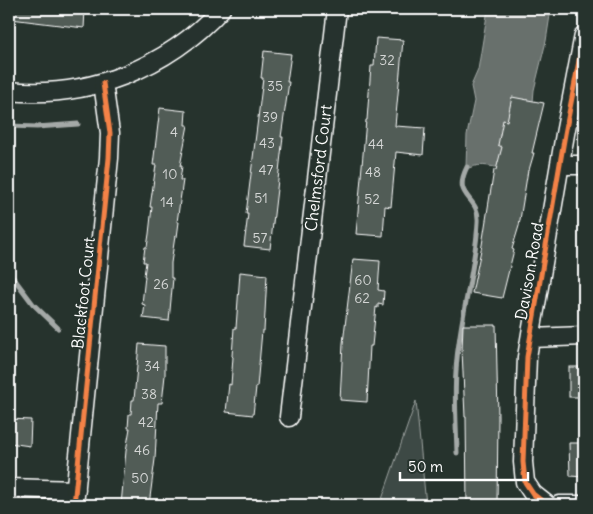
<svg xmlns="http://www.w3.org/2000/svg" width="593" height="514" viewBox="0 0 593 514" font-family="Delius,sans-serif">
<rect width="100%" height="100%" fill="#26332d"/>
<filter id="ink" filterUnits="userSpaceOnUse"><feTurbulence type="fractalNoise" baseFrequency=".02" numOctaves="2"/><feDisplacementMap in="SourceGraphic" scale="10" xChannelSelector="R" yChannelSelector="G"/><feConvolveMatrix kernelMatrix="1 2 1 2 8 2 1 2 1" color-interpolation-filters="sRGB"/></filter>
<g filter="url(#ink)">
<polygon fill="#3e4944" stroke="#9ea4a2" points="416,401 426,505 380,505"/>
<path fill="#67706c" stroke="#a4a9a7" d="M488,9h63l-5,32 -12,49 -2,24 -24,55c-13,-1 -27,-7 -39,-1l-3,-1 1,-32 7,-34 -3,-15 7,-16z"/>
<g fill="none" stroke-linecap="round" stroke-linejoin="round">
<g stroke="#a4a9a7" stroke-width="5">
<polyline points="9,126 37,127 78,124"/>
<polyline points="12,276 33,304 58,328"/>
<path d="M457,453c-1,-36 -4,-74 2,-110 5,-40 17,-80 19,-121 2,-27 -27,-23 -11,-55"/>
</g>
</g>
<g fill="#515c57" stroke="#fff">
<polygon points="12,9 85,9 84,28 11,19"/>
<polygon points="376,38 403,40 395,126 425,128 423,155 396,152 391,207 385,206 383,236 356,234 366,120 367,120 371,66 374,66"/>
<polygon points="264,51 291,54 287,82 289,82 281,137 283,137 270,249 244,246 248,214 246,214 263,78 261,78"/>
<polygon points="512,97 544,103 532,153 534,153 529,170 528,170 519,226 512,249 514,250 502,298 472,293 482,245 494,170 496,170 502,147 498,145 503,120 507,121"/>
<polygon points="160,108 186,111 185,125 188,125 180,166 182,166 180,180 183,180 177,222 179,222 177,237 175,236 171,263 171,278 173,278 169,321 143,318 145,305 142,304 145,276 144,276 146,262 143,262 145,247 147,247 149,234 152,207 150,207 156,165 153,165"/>
<polygon points="353,259 380,261 378,290 384,291 383,305 378,304 378,308 376,307 372,346 370,346 367,402 340,400 343,343"/>
<polygon points="240,272 267,275 264,331 262,331 257,387 256,387 253,415 226,412 229,384 231,385 233,357 232,356 234,328 236,328"/>
<polygon points="463,325 496,325 498,417 497,505 467,505 466,417 465,417 462,350"/>
<polygon points="139,344 165,346 165,375 162,403 158,403 155,459 149,505 121,505 126,451 130,428 128,428 129,414 131,414 132,400 134,400"/>
<rect x="569" y="367" width="15" height="30"/>
<polygon points="9,419 31,420 30,446 9,443"/>
<polygon points="569,443 584,443 584,477 570,476"/>
</g>
<g fill="none" stroke-linecap="round" stroke-linejoin="round">
<defs>
<g id="street">
<path d="M9,91c79,8 158,-23 212,-82"/>
<polyline points="560,165 584,165"/>
<polyline points="531,338 584,336"/>
<polyline points="289,417 337,9"/>
<polyline points="9,488 76,490"/>
<polyline points="74,505 109,158 110,133 103,83"/>
<polyline points="547,505 533,494 525,482 523,462 527,357 565,134 584,35"/>
<polyline points="559,505 584,505"/>
</g>
</defs>
<use href="#street" stroke="#fff" stroke-width="21"/>
<use href="#street" stroke="#26332d" stroke-width="18"/>
<defs>
<g id="cycleway">
<polyline points="74,505 109,158 110,133 103,83"/>
<polyline points="547,505 533,494 525,482 523,462 527,357 565,134 584,35"/>
</g>
</defs>
<use href="#cycleway" stroke="#26332d" stroke-width="8"/>
<use href="#cycleway" stroke="#f48246" stroke-width="5"/>
</g>
</g>
<g text-anchor="middle" stroke-width="4" stroke-linejoin="round" paint-order="stroke">
<g font-size="14" fill="#d4d6d5">
<text x="387" y="65">32</text>
<text x="275" y="91">35</text>
<text x="270" y="122">39</text>
<text x="174" y="137">4</text>
<text x="267" y="148">43</text>
<text x="376" y="149">44</text>
<text x="266" y="175">47</text>
<text x="373" y="177">48</text>
<text x="170" y="179">10</text>
<text x="261" y="203">51</text>
<text x="372" y="204">52</text>
<text x="167" y="207">14</text>
<text x="260" y="243">57</text>
<text x="363" y="285">60</text>
<text x="161" y="289">26</text>
<text x="362" y="303">62</text>
<text x="152" y="371">34</text>
<text x="149" y="399">38</text>
<text x="146" y="427">42</text>
<text x="142" y="455">46</text>
<text x="140" y="483">50</text>
</g>
<g font-size="16" fill="#fff" stroke="#26332d">
<text transform="translate(318 168) rotate(-83)" y="6">Chelmsford Court</text>
<text transform="translate(529 271) rotate(-80)" y="6">Davison Road</text>
<text transform="translate(83 293) rotate(-84)" y="6">Blackfoot Court</text>
</g>
</g>
<rect width="593" height="514" fill="none" stroke="#26332d" stroke-width="30"/>
<rect x="15" y="15" width="563" height="484" fill="none" stroke="#fff" stroke-width="2" filter="url(#ink)"/>
<path d="M400 472v8h128v-8" fill="none" stroke="#ffffff" stroke-width="2.5"/>
<text x="408" y="472" font-size="15" fill="#ffffff" stroke="#26332d" stroke-width="4" paint-order="stroke">50 m</text>
</svg>
